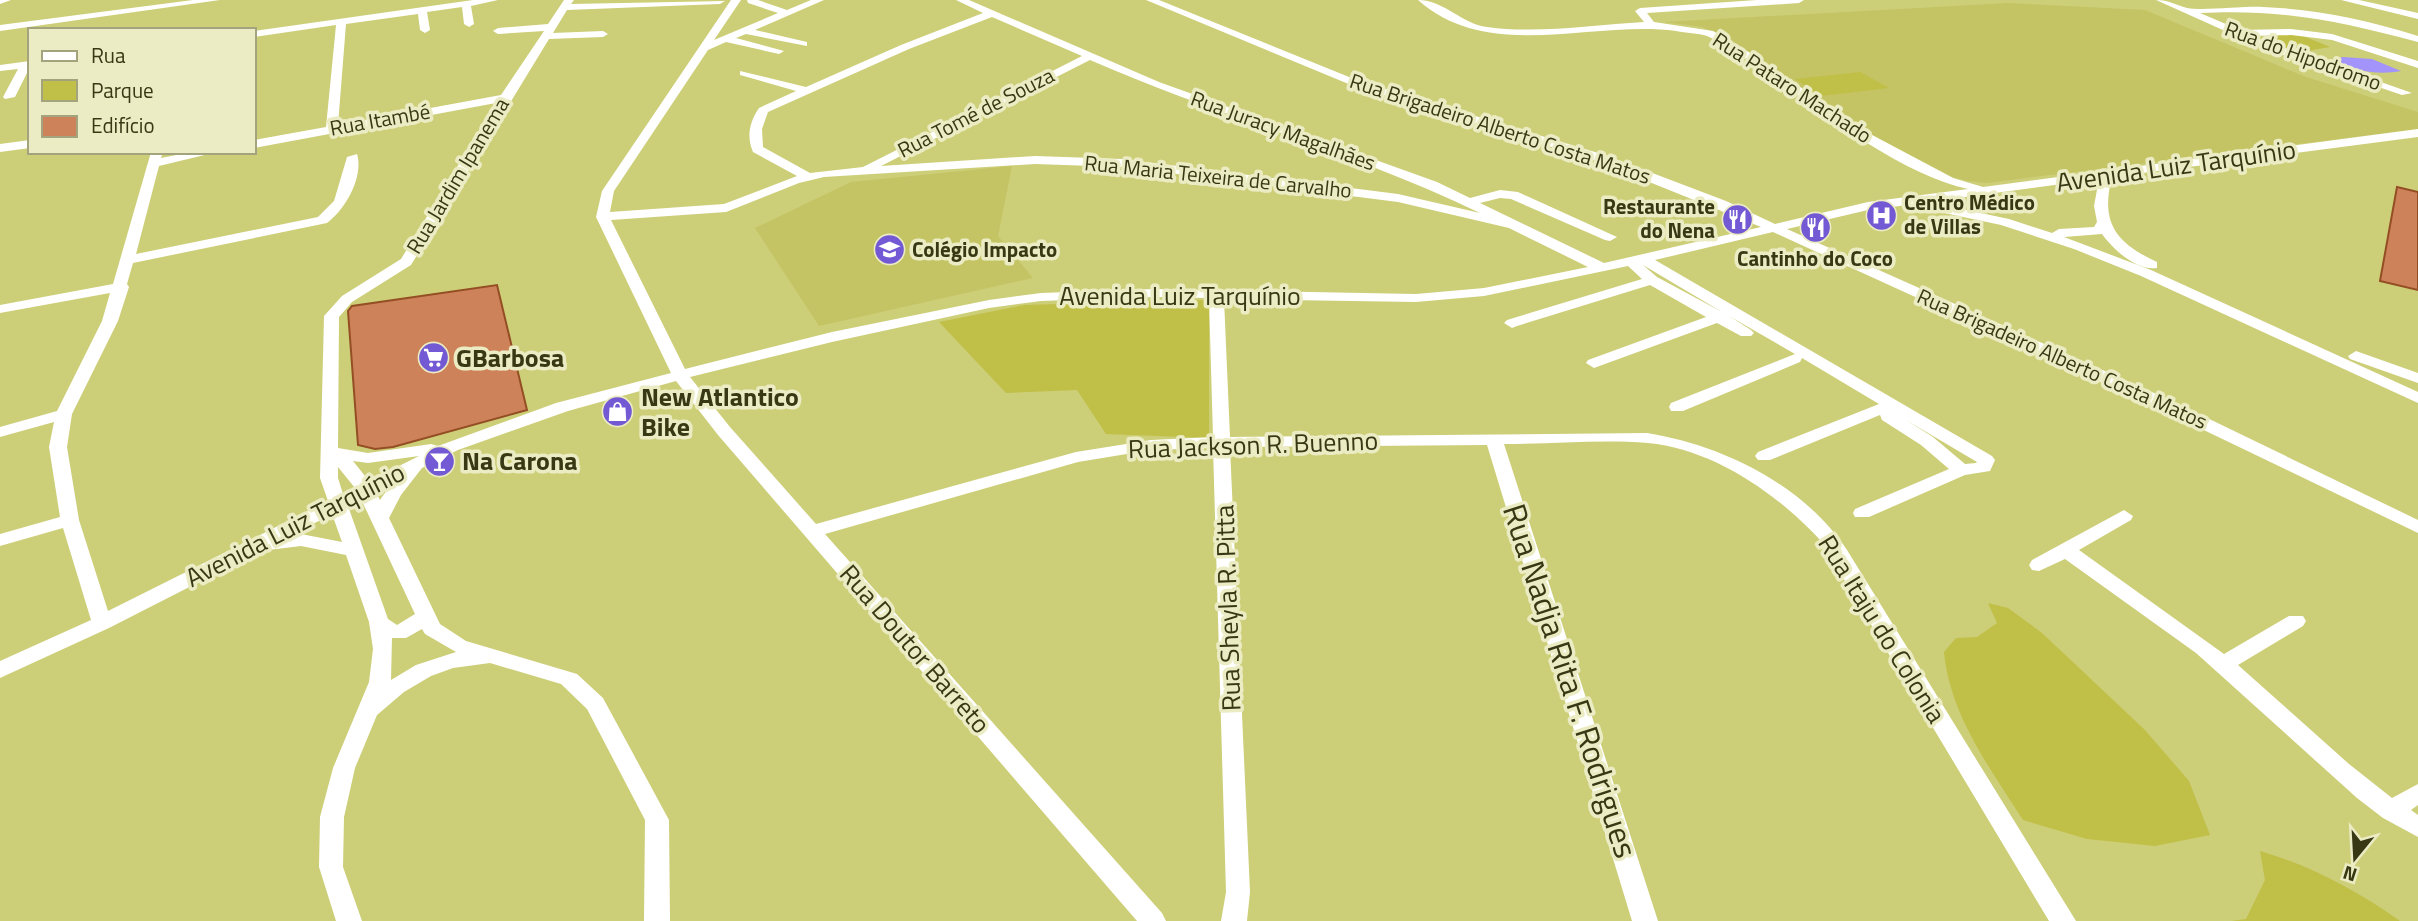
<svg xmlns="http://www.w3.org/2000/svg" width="2418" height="921" viewBox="0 0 2418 921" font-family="'Titillium Web',sans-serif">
<rect width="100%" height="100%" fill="#cdce78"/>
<g fill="#c4c465">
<polygon points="2008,3 2145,10 2306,77 2418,112 2418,129 1987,183 1968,181 1953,177 1841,119 1728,38 1702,27 1664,22"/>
<polygon points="1012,166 998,236 1033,278 819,326 755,228 851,182"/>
</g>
<g fill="#c0bf47">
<polygon points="2296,33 2330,47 2295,53 2257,38"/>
<polygon points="1860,72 1889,88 1821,96 1795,79"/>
<polygon points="1209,300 1209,438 1106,434 1077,390 1006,393 939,322 1024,305"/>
<path d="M1988,603l20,5 34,25 103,97 44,51 21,54 -55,11 -68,-7 -64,-19c-33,-52 -73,-105 -79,-168l12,-14 21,-1 20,-14z"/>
<path d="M2260,851c51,15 96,39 140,70h-169l15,-2 19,-39z"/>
</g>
<path fill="#a394fb" d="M2343,57l29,2 29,12c-26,5 -51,-2 -71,-11z"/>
<g fill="#ce8259" stroke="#944e24" stroke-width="2">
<polygon points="2397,187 2418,192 2418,290 2380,281"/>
<polygon points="497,285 527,410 393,447 375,449 358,445 348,311 352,306"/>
</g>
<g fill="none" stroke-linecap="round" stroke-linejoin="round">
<g fill="#fff" fill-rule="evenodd">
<polygon points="0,0 11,0 0,4"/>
<polygon points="193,0 220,0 0,31 0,25"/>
<path d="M473,0h25l-27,6 3,18 -5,3 -5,-3 -2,-17 -35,5 3,18 -5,3 -5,-3 -2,-16 -72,10 -8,101 163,-30 43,-64 -46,3 -5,-3 5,-3 50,-4 16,-24h10l-3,4 154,-3 -5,3 -153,6 -14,23 50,-2 5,3 -5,3 -54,2 -138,226 -59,37 -13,15 -1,131 30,5 63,-9 7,2 118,-43 115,-30 -75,-156 6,-26 129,-191h10l-27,40 64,-27 -30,-10 -1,-3h11l29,10 24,-10h13l-69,30 52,12v4l-61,-12 -10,4 48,13 -5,3 -53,-12 -18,8 -94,141 -4,21 114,-8 73,-28 -44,-24c-7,-16 -3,-31 6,-44l37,-17 -56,-16v-4l66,16 95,-42 82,-32 -27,-13h13l190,82 278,100 33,16 30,-8 18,2 99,45 -7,4 -5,-1 -94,-41 -11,-1 -20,5 124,60 157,-36 -164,-66 -246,-76 -205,-85h13l200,81 246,74 121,46 49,23 93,-22 100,-13c-64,-14 -140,-72 -193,-110 -21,-14 -44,-33 -68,-43 -9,-3 -21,-3 -31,-5 -84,-11 -187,32 -258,-31 26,0 44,24 69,27 51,7 106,-2 157,-5l-9,-11 5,-3 117,-8h47l-5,3 -152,10 7,9 59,9 44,26 102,71 94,50 30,9 435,-58v8l-306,40c-12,46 4,66 45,85v6c-21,3 -44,-19 -55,-34l-38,3 87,33 267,122v11l-277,-127 -67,-27 -73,-24 -85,-18 -1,-3 -47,6 -81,19 385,172 246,119v13l-258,-124 -387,-177 -118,28 337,196 3,4 -5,11 -25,4 -96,42h-14l-2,-4 2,-4 94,-40 -28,-24 -39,-25 -2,-5 -110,45h-12l-3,-4 3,-4 121,-48 -77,-46 -2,4 -117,49h-12l-2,-4 2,-4 124,-49 -66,-38 22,14 3,3 -3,3h-10l-24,-13 -123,45 -8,-5 2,-3 118,-43 -56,-32 -133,41 -5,2 -8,-5 3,-3 135,-41 -14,-13 -144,30 -68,6 -192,-3 6,138 417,-4c75,12 157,52 200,117l229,371h-27l-228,-380c-43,-47 -108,-92 -173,-98 -47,-4 -97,1 -144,1l154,477h-26l-145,-476 -257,2 20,445 -3,29h-26l5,-29 -13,-444 -62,2 -73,12 -253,72 337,379 4,8h-29l-419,-486 -42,-54 -108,30 -110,39 -36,18 -21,27 -12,23 51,106 26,17 111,33 26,24 66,122 1,101h-26l1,-101 -58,-111 -26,-25 -71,-21 -37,5 -22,8 -27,16 -27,23 -22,53 -11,49 -1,50 19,54h-26l-17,-54 1,-50 13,-49 36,-86 4,-33 -4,-27 -23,-67 -45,-9 -41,5 -151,77 -109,50v-17l91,-41 -28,-92 -63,18v-12l60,-17 -11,-70 5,-25 -54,15v-10l57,-16 45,-90 8,-28 -110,20v-8l113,-21 38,-132h12l-2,6 30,-6h26l-58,14 -23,88 182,-37 16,-16 13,-44 10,-3c7,23 -12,56 -30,69l-194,40 -6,21 2,3 -11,34 -46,93 -5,33 12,73 29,91 220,-110 -8,-23 4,-162 18,-20 59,-37 95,-156 -242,45v-8l72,-13 10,-102 -82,12v-6zM992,17l90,39 -219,111 -53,6 -47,-26 -1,-18 6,-17 141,-63zM1090,60c128,56 264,92 390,153l-82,-19 -276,-35 -87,-3 -154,10zM1035,164l87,3 276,35 111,26 79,39 -104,21 -68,6 -262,-5 -113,4 -52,7 -157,32 -147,37 -74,-149 115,-8 73,-29 25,-6zM2099,179l-5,27 3,16 -3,5 -35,2 -7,4 -43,-14 -80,-17zM1643,265l79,47 -65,-35zM1154,297l55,1 4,139 -62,3 -75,12 -260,72 -86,-97 -40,-50 142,-35 157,-34 52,-7zM1906,420l71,42 -1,1 -11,1 -32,-27zM419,456l-50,25 -16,-20 15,2zM338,467l17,21 -12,6 -5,-16zM391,484l-11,16 -4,-8zM361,499l54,115 -18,11 -9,-6 -40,-113zM332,514l10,28 -41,-8 -11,2zM422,629l3,5 31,18 -40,13 -25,15 1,-42h14z"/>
<path d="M2156,0c13,0 20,5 31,8 16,3 57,-2 76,-1 53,2 104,13 155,29v6c-79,-21 -135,-33 -218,-29l40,17 51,-1 41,5 86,27v7l-86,-28 -41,-5 -40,1 161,57 -10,2 -139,-47z"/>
<polygon points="2341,0 2359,0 2418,13 2418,19"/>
<polygon points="30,61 30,67 15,97 5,99 3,97 18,69 0,71 0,65"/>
<polygon points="30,140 30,148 0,152 0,144"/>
<polygon points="2356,351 2418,373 2418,383 2350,359 2348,356"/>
<polygon points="2124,510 2133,516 2131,520 2079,550 2224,654 2289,616 2303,616 2306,621 2303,626 2238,665 2349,764 2392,798 2418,784 2418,805 2411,810 2418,815 2418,837 2383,818 2357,798 2196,653 2065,559 2039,571 2032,570 2029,565 2032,560"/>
</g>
</g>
<defs>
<symbol id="hospital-disc" viewBox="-11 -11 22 22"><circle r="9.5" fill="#7359d3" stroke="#ebecc3"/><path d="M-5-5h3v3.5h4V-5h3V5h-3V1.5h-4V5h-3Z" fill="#fff"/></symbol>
<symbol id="restaurant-disc" viewBox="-11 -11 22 22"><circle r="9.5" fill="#7359d3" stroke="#ebecc3"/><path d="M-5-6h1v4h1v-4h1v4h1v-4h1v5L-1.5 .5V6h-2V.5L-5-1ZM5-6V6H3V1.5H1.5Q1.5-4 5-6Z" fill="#fff"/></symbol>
<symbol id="school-disc" viewBox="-11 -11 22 22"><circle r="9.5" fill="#7359d3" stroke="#ebecc3"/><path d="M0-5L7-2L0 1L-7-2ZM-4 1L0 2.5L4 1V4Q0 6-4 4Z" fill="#fff"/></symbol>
<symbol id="supermarket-disc" viewBox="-11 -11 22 22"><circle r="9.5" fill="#7359d3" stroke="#ebecc3"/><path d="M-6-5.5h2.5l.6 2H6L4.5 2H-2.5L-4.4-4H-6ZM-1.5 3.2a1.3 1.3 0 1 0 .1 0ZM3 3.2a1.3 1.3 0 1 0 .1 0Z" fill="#fff"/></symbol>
<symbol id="shop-disc" viewBox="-11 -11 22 22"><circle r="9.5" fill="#7359d3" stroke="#ebecc3"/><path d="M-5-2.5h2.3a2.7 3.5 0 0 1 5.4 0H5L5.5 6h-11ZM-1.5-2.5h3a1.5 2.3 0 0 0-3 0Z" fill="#fff"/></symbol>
<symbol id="bar-disc" viewBox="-11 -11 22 22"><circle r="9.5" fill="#7359d3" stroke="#ebecc3"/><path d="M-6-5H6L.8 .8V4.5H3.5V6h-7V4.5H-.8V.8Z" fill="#fff"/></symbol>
</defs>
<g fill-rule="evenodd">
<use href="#hospital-disc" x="1864" y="198" width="35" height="35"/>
<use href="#restaurant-disc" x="1720" y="202" width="35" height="35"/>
<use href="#restaurant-disc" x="1798" y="210" width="35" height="35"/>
<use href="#school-disc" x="872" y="232" width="35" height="35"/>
<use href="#supermarket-disc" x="416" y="340" width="35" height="35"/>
<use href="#shop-disc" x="600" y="394" width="35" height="35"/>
<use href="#bar-disc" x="422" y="444" width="35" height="35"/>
</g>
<g text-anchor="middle" stroke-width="7" stroke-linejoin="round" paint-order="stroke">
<g font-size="21" fill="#383814" stroke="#ebecc3">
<text transform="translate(2303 56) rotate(20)" y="7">Rua do Hipodromo</text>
<text transform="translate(1792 88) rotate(33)" y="7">Rua Pataro Machado</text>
<text transform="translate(976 113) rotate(-27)" y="7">Rua Tomé de Souza</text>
<text transform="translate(380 120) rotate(-10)" y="7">Rua Itambé</text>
<text transform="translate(1500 129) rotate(18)" y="7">Rua Brigadeiro Alberto Costa Matos</text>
<text transform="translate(1283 131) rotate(20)" y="7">Rua Juracy Magalhães</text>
<text transform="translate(458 176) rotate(-59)" y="7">Rua Jardim Ipanema</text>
<text transform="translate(1218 177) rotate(6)" y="7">Rua Maria Teixeira de Carvalho</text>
<text transform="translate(2062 359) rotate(24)" y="7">Rua Brigadeiro Alberto Costa Matos</text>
</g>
<g font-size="21" font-weight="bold" fill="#383814" stroke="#ebecc3" text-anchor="start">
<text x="1904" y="210">Centro Médico<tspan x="1904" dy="24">de Villas</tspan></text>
<text x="1715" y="214" text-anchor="end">Restaurante<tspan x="1715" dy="24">do Nena</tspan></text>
<text x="912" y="257">Colégio Impacto</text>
<text x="1815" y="266" text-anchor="middle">Cantinho do Coco</text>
</g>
<g font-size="26" fill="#383814" stroke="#ebecc3">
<text transform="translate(2176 166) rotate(-8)" y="9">Avenida Luiz Tarquínio</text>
<text x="1180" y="305">Avenida Luiz Tarquínio</text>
<text transform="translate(1253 445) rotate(-2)" y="9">Rua Jackson R. Buenno</text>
<text transform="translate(295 525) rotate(-27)" y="9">Avenida Luiz Tarquínio</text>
<text transform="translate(1228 608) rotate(-92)" y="9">Rua Sheyla R. Pitta</text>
<text transform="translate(1882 629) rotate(58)" y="9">Rua Itaju do Colonia</text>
<text transform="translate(915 649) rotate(49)" y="9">Rua Doutor Barreto</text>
</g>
<g font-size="26" font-weight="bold" fill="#383814" stroke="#ebecc3" text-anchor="start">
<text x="456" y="367">GBarbosa</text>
<text x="641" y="406">New Atlantico<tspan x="641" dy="30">Bike</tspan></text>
<text x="462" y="470">Na Carona</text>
</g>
<g font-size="32" fill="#383814" stroke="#ebecc3">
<text transform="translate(1570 681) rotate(72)" y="11">Rua Nadja Rita F. Rodrigues</text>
</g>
</g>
<rect x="28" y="28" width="228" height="126" fill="#ebecc3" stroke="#a3a47d" stroke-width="2"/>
<rect x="42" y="51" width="35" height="10" fill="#ffffff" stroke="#a3a47d" stroke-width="2"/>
<text x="91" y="63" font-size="21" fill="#383814">Rua</text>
<rect x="42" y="80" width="35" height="21" fill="#c0bf47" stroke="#a3a47d" stroke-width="2"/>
<text x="91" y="98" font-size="21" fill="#383814">Parque</text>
<rect x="42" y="116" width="35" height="21" fill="#ce8259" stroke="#a3a47d" stroke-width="2"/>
<text x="91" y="133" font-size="21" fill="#383814">Edifício</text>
<g transform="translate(2355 858) rotate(198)" stroke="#ebecc3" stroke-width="5" paint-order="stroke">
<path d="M0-5L12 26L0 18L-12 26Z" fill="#383814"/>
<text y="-10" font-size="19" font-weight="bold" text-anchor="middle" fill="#383814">N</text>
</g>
</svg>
